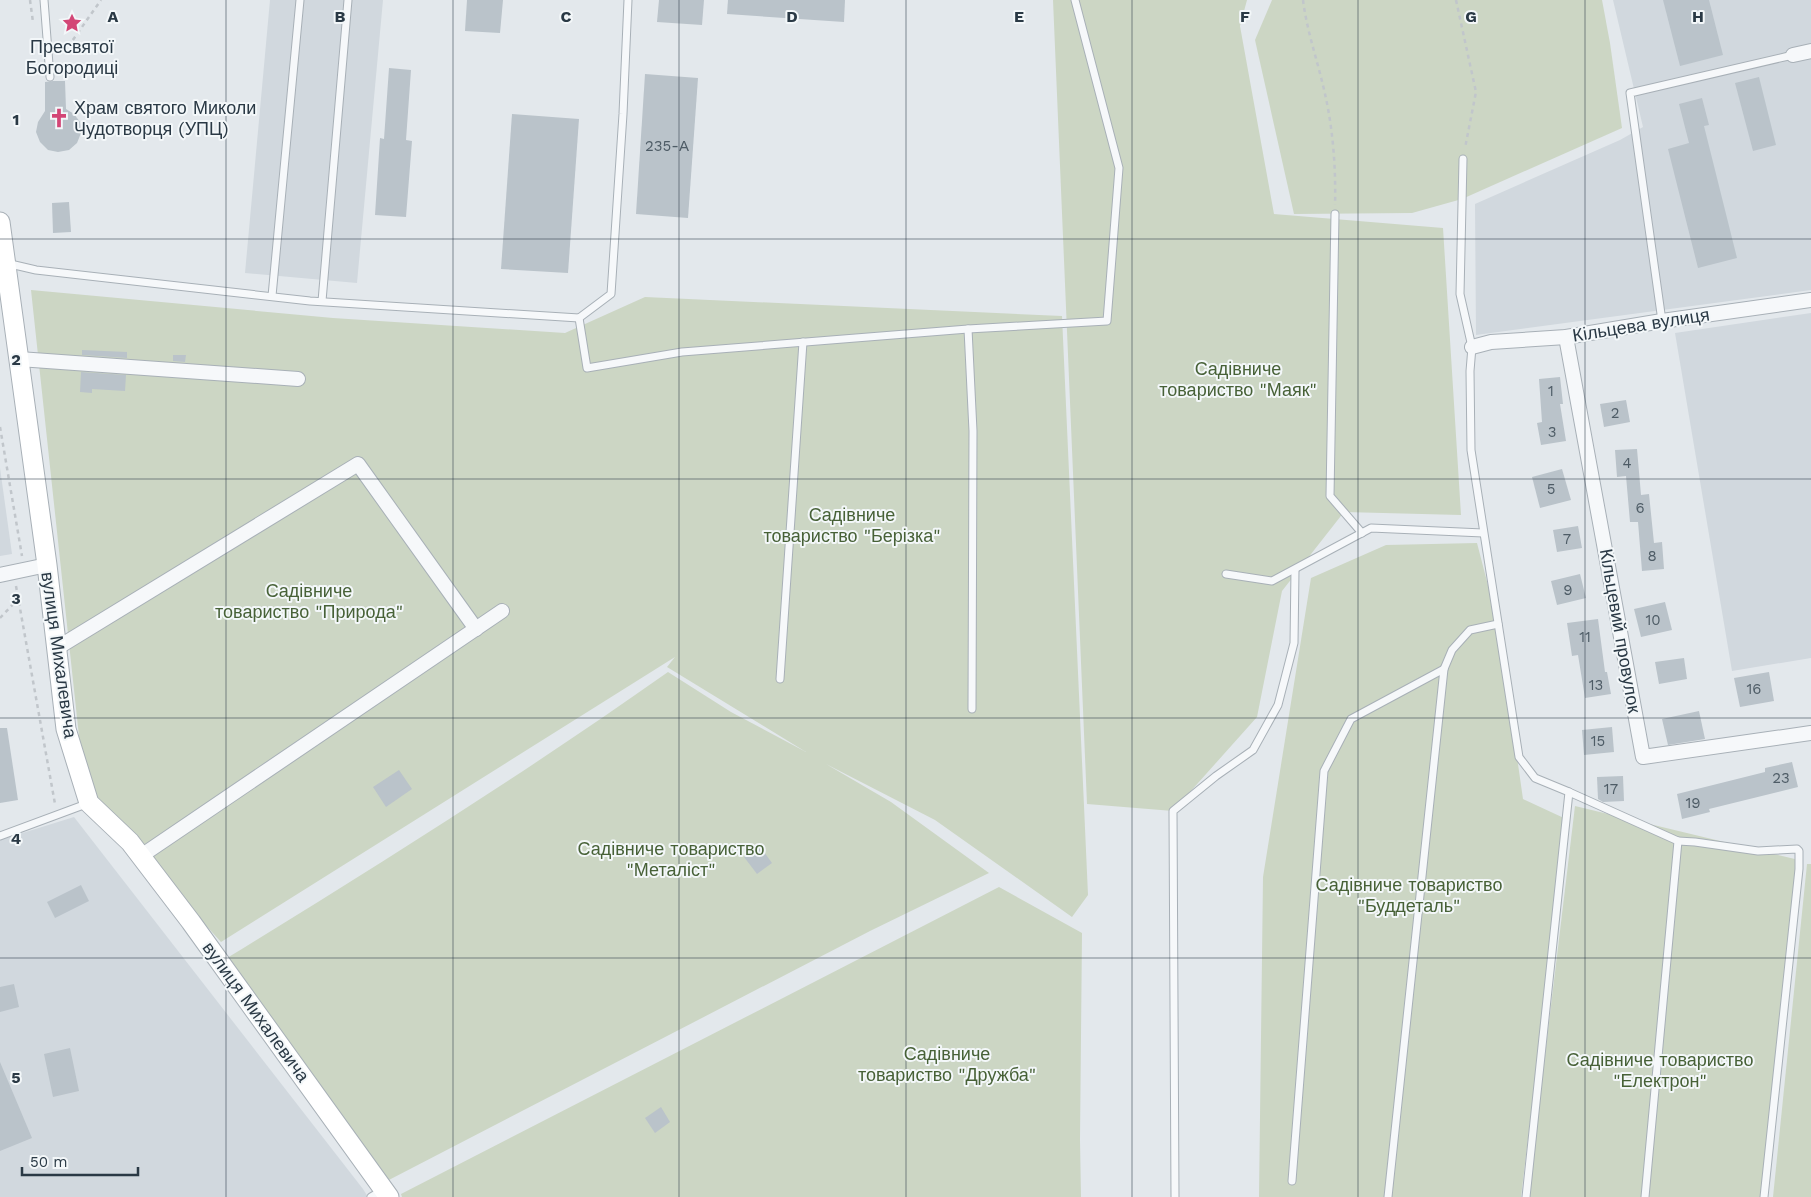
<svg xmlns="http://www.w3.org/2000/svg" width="1811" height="1197" viewBox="0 0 1811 1197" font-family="'Work Sans',sans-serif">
<rect width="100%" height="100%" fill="#e3e8ec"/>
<g fill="#d1d8de">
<polygon points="270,0 383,0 357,283 245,273"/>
<polygon points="1613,0 1811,0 1811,290 1476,335 1475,204 1620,140 1643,127"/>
<polygon points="1811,313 1811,658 1732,671 1675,333"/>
<polygon points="0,468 12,554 0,556"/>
<polygon points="74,817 363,1189 368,1197 0,1197 0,840"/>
</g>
<g fill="#ccd6c4">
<polygon points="1053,0 1247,0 1240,26 1274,214 1443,228 1461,515 1344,512 1282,591 1257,717 1173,811 1087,804"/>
<polygon points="1272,0 1602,0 1610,43 1622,128 1462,199 1412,213 1294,214 1255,40"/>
<path d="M31,290l302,28 232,15 80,-36 417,19 26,579 -16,22 -137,-97 -109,-56 65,38 98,71 -119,58 -485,251 -158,-224c149,-91 298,-185 441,-286l63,40 75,40 -139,-85 8,-10 -454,285 -136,-150z"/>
<polygon points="1477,543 1498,624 1523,799 1566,819 1521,1197 1259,1197 1263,877 1311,578 1386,545"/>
<polygon points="1575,806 1799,860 1762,1197 1528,1197"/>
<polygon points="1807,864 1811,864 1811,1197 1773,1197"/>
<polygon points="999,887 1082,933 1080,1140 1081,1197 402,1197 401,1194"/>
</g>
<g fill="#bac3ca">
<polygon points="467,0 503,0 500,33 465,31"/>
<polygon points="659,0 704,0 702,25 657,22"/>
<polygon points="728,0 845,0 844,22 727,14"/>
<polygon points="1663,0 1709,0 1723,55 1680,66"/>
<polygon points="389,68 411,70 406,140 412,141 406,217 375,215 380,138 384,139"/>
<polygon points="645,74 698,78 688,218 636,214"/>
<polygon points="1759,77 1776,145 1753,151 1735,83"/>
<polygon points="53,81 65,81 66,109 74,114 80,122 81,133 77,143 69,150 58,152 48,150 40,142 36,132 38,122 45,111 45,82"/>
<polygon points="1702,98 1709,125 1704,126 1737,258 1698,268 1668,149 1689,143 1679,104"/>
<polygon points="512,114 579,119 568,273 501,269"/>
<polygon points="69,202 71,232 53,233 52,203"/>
<polygon points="82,350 127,352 127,358 82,355"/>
<polygon points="173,355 186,355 185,362 173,361"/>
<polygon points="81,372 126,375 125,391 92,389 92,393 80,392"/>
<polygon points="1560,377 1563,404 1560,404 1566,441 1541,445 1537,423 1542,422 1539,379"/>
<polygon points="1626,400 1630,422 1604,427 1600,404"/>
<polygon points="1637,449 1641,495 1649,494 1654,543 1662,542 1664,569 1642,571 1638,522 1630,522 1626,476 1617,477 1615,450"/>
<polygon points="1562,469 1571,500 1540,508 1532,477"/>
<polygon points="1578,526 1582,548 1557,552 1553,530"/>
<polygon points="1580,574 1586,598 1557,605 1551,581"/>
<polygon points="1665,602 1672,630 1641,637 1634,609"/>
<polygon points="1598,619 1605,672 1607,672 1611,694 1585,698 1578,655 1572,656 1567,623"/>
<polygon points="1684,658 1687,679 1659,684 1655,662"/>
<polygon points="1769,672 1774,701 1740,707 1734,678"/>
<polygon points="1699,711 1705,739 1668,745 1662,719"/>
<polygon points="1612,727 1614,752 1584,755 1582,730"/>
<polygon points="0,728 7,728 18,800 0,803"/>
<polygon points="1792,762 1798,787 1709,809 1710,812 1682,819 1677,794 1765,772 1765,768"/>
<polygon points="399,770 412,789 386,807 373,787"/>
<polygon points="1623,776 1624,801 1603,802 1598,799 1597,777"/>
<polygon points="759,845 772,863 757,874 744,857"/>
<polygon points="81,885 89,901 55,918 47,902"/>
<polygon points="14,984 19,1007 0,1012 0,987"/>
<polygon points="70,1048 79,1091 53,1097 44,1054"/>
<polygon points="0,1062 32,1138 0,1151"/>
<polygon points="661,1107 670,1122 655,1133 645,1118"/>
</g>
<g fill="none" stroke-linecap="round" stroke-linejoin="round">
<defs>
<g id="lane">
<polyline points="44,0 50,77"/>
<polyline points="1463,159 1460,294 1472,347 1470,371 1471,450 1519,757 1535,778 1569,792 1678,841 1645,1197"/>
<polyline points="1335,214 1330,496 1362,533"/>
<polyline points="6,263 36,270 310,301 579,318 611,294 623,114 628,0"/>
<polyline points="272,296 300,0"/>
<polyline points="322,301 348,0"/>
<polyline points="579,318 587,368 682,352 968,329 1107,321 1119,168 1075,0"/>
<polyline points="1662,321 1630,93 1793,55"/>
<polyline points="968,329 973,431 972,709"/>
<polyline points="1226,574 1272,581 1371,528 1483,533"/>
<polyline points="1444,669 1452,650 1470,630 1498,624"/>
<polyline points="780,679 803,342"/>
<polyline points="0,836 89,803"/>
<polyline points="1678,841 1695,842 1758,851 1797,849 1799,851 1799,869 1764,1197"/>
<polyline points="1292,1181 1324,771 1351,719 1444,669 1388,1197"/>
<polyline points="371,1197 383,1190"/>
<polyline points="1175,1197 1173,811 1216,776 1253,750 1278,705 1294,643 1295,570"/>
<polyline points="1526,1197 1569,792"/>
</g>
<g id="street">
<polyline points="1793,55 1811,51"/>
<polyline points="1566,337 1643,757 1811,733"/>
<polyline points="1472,347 1491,342 1566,337 1662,321 1811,300"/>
<polyline points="19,359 298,379"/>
<polyline points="0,575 47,565"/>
<polyline points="57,648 358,464 476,629"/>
<polyline points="141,856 502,611"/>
</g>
<polyline id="secondary" points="0,222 47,565 66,729 89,803 130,842 191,922 389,1197"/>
</defs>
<use href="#lane" stroke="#a8b0b7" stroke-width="9"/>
<use href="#street" stroke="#a8b0b7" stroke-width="16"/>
<use href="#secondary" stroke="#a8b0b7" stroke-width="21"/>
<g stroke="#c1c6cb" stroke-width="2.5" stroke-dasharray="4 4" stroke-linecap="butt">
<polyline points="30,0 33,22"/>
<path d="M1303,0c4,32 15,62 22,94 8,35 11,75 10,111"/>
<polyline points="1456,0 1476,92 1465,148"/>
<polyline points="59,45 70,44 101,0"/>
<polyline points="0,427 22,556"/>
<polyline points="16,586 55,804"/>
<polyline points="0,618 18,599"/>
</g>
<use href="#lane" stroke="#f6f8fa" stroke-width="7"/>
<use href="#street" stroke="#f6f8fa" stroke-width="14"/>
<use href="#secondary" stroke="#fff" stroke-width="19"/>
</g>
<path fill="none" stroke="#2a3945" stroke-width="1" stroke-opacity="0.55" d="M226,0v1197M453,0v1197M679,0v1197M906,0v1197M1132,0v1197M1358,0v1197M1585,0v1197M0,239h1811M0,479h1811M0,718h1811M0,958h1811"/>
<defs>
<symbol id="sight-bare" viewBox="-9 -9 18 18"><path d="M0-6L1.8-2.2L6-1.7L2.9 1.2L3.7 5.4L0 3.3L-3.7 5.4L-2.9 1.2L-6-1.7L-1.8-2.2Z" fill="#d34676" stroke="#f3f7f9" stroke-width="2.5" paint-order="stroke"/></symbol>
<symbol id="church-bare" viewBox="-9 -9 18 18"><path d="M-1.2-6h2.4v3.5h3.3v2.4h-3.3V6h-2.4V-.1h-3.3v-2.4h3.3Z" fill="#d34676" stroke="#f3f7f9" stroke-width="2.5" paint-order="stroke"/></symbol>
</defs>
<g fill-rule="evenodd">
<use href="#sight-bare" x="58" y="9" width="28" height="28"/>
<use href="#church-bare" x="45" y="104" width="28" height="28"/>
</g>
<g text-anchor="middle" stroke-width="4" stroke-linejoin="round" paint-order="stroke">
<g font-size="15" fill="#4e5c66">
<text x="667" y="151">235-А</text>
<text x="1551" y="396">1</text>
<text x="1615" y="418">2</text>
<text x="1552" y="437">3</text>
<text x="1627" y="468">4</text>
<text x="1551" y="494">5</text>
<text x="1640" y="513">6</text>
<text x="1567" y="544">7</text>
<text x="1652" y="561">8</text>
<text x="1568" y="595">9</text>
<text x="1653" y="625">10</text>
<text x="1585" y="642">11</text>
<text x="1596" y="690">13</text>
<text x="1754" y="694">16</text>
<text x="1598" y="746">15</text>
<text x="1781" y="783">23</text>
<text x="1611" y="794">17</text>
<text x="1693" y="808">19</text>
</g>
<g font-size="18" fill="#2a3945" stroke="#f3f7f9">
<text x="72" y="53">Пресвятої<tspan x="72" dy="21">Богородиці</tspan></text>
<text x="74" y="114" text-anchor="start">Храм святого Миколи<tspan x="74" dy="21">Чудотворця (УПЦ)</tspan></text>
</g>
<g font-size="18" fill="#2a3945" stroke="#f3f7f9">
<text transform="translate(1641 325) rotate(-9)" y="6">Кільцева вулиця</text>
<text transform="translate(1620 631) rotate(80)" y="6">Кільцевий провулок</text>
<text transform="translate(59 655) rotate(82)" y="6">вулиця Михалевича</text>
<text transform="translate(256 1012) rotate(54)" y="6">вулиця Михалевича</text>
</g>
<g font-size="18" fill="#476137" stroke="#f3f7f9">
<text x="1238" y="375">Садівниче<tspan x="1238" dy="21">товариство "Маяк"</tspan></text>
<text x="852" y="521">Садівниче<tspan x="852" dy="21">товариство "Берізка"</tspan></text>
<text x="309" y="597">Садівниче<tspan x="309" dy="21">товариство "Природа"</tspan></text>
<text x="671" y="855">Садівниче товариство<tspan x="671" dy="21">"Металіст"</tspan></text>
<text x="1409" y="891">Садівниче товариство<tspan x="1409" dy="21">"Буддеталь"</tspan></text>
<text x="947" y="1060">Садівниче<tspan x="947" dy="21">товариство "Дружба"</tspan></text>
<text x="1660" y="1066">Садівниче товариство<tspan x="1660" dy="21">"Електрон"</tspan></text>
</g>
</g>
<g font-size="16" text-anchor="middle" font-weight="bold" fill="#2a3945" stroke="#f3f7f9" stroke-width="4" stroke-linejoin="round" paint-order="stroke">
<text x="113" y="22">A</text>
<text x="340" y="22">B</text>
<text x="566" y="22">C</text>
<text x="792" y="22">D</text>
<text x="1019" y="22">E</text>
<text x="1245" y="22">F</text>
<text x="1471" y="22">G</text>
<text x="1698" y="22">H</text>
<text x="16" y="125">1</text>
<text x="16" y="365">2</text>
<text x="16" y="604">3</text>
<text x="16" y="844">4</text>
<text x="16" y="1083">5</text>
</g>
<path d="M22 1167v8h116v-8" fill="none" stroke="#2a3945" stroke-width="2.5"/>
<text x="30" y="1167" font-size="15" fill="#2a3945" stroke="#f3f7f9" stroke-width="4" paint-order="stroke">50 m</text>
</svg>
